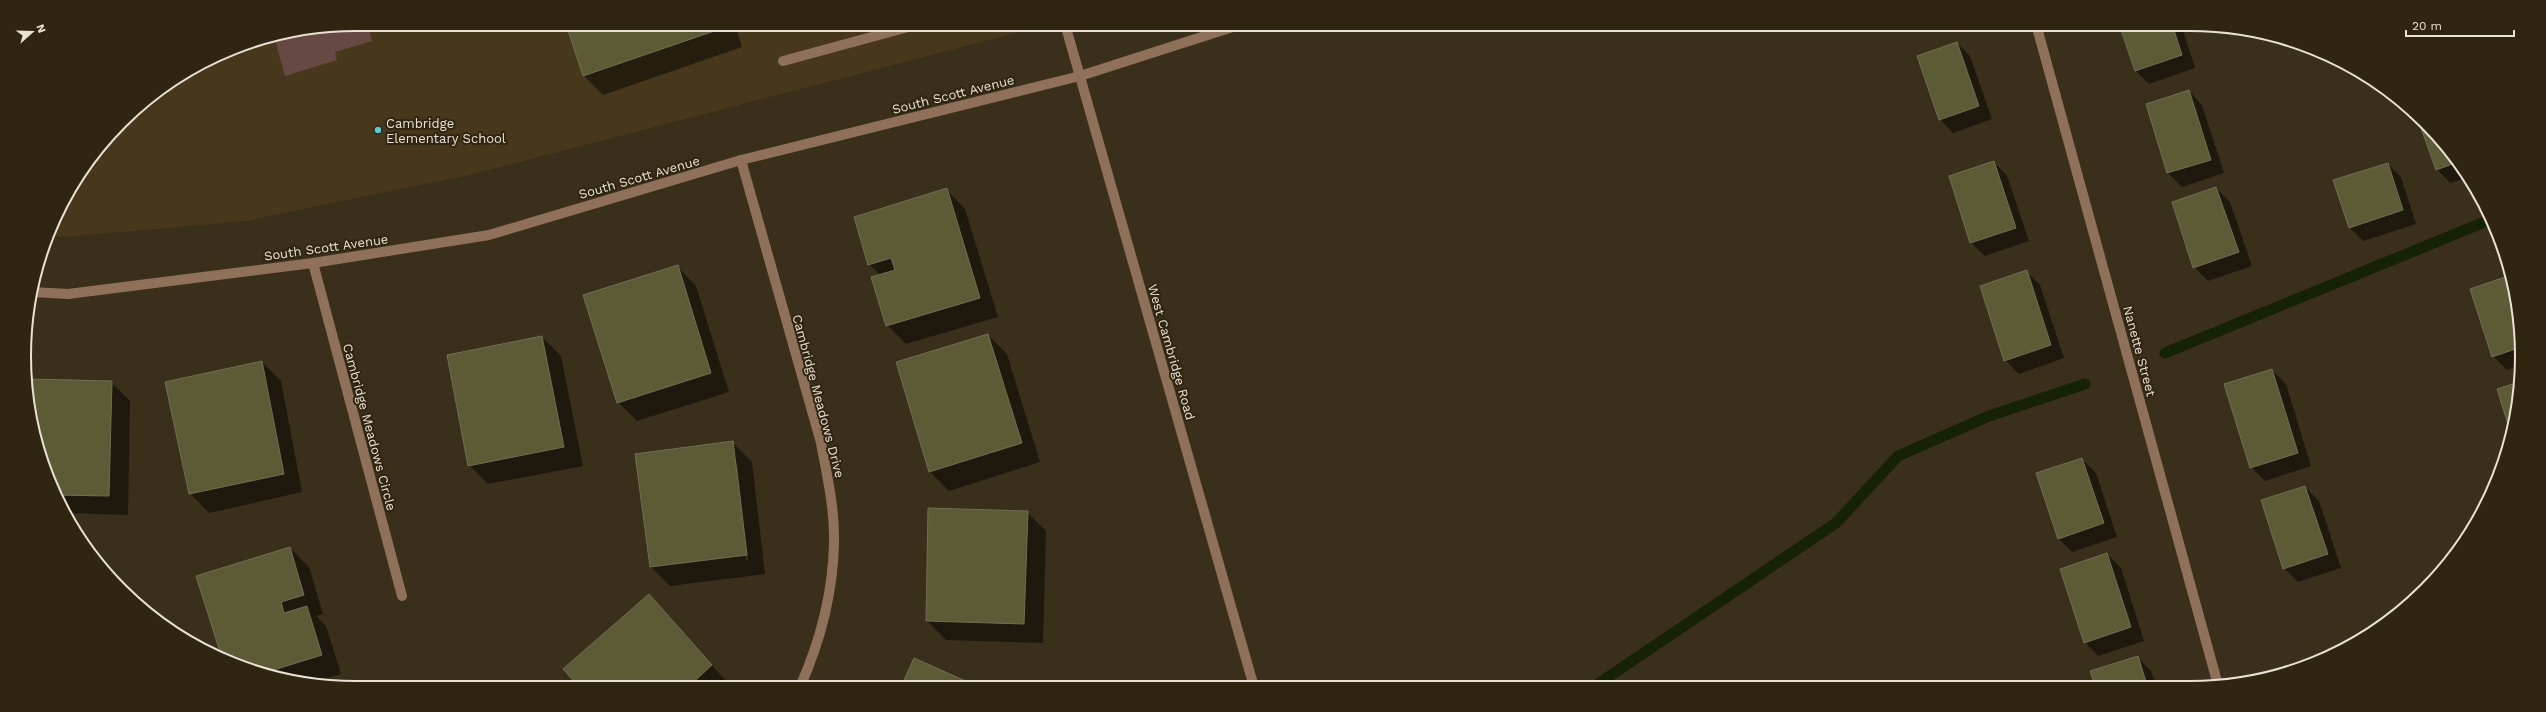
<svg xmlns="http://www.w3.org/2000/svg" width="2546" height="712" viewBox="0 0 2546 712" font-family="'Work Sans',sans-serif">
<rect width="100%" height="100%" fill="#3a2f1a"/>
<polygon fill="#47381b" points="356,24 1034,24 1035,28 473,174 246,221 65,237 48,235 58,209 93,154 137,107 229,49 291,30"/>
<polygon fill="#654942" points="356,24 367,24 372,41 335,52 337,60 285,76 274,36 291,30"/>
<g fill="#0007" fill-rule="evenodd">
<polygon points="568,24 735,24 742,47 603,95 584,76"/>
<polygon points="2120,24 2181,24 2195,68 2149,84 2135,70"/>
<polygon points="1957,43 1970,56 1992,119 1953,133 1940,119"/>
<polygon points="2189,91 2202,105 2224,173 2182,187 2168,173 2147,105"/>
<polygon points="2425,121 2466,171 2469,177 2450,183 2437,169"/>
<polygon points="1994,162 2007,176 2029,241 1985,256 1971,243 1950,177"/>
<polygon points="2388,164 2401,177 2416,224 2363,241 2350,228"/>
<polygon points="2216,188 2230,202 2252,266 2208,281 2194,267"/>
<polygon points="946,189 965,209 998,317 906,344 887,325 880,275 869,264"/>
<polygon points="677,266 696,286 729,392 637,421 618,402"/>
<polygon points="2027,272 2040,285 2064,358 2019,374 2005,360"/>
<polygon points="2516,291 2521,365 2507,370 2493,356"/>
<polygon points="988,335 1007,354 1040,462 949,491 930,472"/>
<polygon points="542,337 561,356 583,466 488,484 469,465"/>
<polygon points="262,362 281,381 302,492 209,513 190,493"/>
<polygon points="2272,370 2286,384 2311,466 2265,481 2251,467"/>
<polygon points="111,382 130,401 128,515 65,513 58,503 35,442"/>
<path d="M733,443l19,19 13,112 -95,12 -19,-19zM735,462h2l11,98h-2z"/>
<polygon points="2082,459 2096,473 2117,537 2072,552 2058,538"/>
<polygon points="2305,487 2319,501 2341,568 2298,582 2284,568"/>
<polygon points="1027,512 1046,531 1043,643 946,640 927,621"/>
<polygon points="290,548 309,567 323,614 316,616 326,626 341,674 310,683 291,682 222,655 198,576"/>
<polygon points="2107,554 2121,568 2144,641 2098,656 2085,642"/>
<polygon points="114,581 135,600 136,604"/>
<polygon points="648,595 730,685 727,687 581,688"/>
<polygon points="2138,658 2151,671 2156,685 2096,685 2092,672"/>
<polygon points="915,659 976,687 902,687"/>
</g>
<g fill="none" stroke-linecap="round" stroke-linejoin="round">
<g stroke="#152204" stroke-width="11">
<polyline points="2165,353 2492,219"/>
<polyline points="1595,686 1836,523 1898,456 1989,416 2085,384"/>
</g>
</g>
<g fill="#5c5b36" stroke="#706f55">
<polygon points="566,24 722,24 723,28 583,76"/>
<polygon points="2119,24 2172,24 2182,55 2135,71"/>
<polygon points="1957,42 1979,106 1939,120 1917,56"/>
<polygon points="2189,90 2211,160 2167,173 2146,104"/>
<polygon points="2416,114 2425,121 2458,162 2436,170"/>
<polygon points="1994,161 2016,228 1970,243 1949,176"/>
<polygon points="2388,163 2403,210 2349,228 2333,180"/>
<polygon points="2216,187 2239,252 2193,268 2172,202"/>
<polygon points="947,188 980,298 886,326 871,277 895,270 891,258 868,265 854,217"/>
<polygon points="678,265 711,373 617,403 583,295"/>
<polygon points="2027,270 2051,345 2004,361 1980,286"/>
<polygon points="2511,275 2516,291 2521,347 2492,357 2470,289"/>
<polygon points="988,334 1022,443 929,472 896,362"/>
<polygon points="542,336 564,447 468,466 447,355"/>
<polygon points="262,361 284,474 189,494 165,382"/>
<polygon points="2272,369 2298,453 2250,468 2224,384"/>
<polygon points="29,379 112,381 109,496 55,495 35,442"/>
<polygon points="2519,382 2516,421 2511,434 2497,389"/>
<polygon points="733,441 747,555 650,567 635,454"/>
<polygon points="2082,458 2104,523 2058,539 2036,473"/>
<polygon points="2305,486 2328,554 2283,569 2261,500"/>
<polygon points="928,508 1028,511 1024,624 926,621"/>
<polygon points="290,547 304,595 281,602 284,613 307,606 322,655 267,672 221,655 196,576"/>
<polygon points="2107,553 2131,627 2084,643 2060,569"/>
<polygon points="649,594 712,665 687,688 580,688 563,669"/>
<polygon points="2138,656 2147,685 2095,685 2090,671"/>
<polygon points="914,658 979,687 901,687"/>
</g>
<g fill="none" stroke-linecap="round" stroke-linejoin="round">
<g stroke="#8f7059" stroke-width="10">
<polyline points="1065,24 1254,687"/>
<polyline points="2036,24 2218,685"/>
<polyline points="783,61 912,26 912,24"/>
<path d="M741,160l80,283c6,32 14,67 13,100 -1,49 -14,99 -34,144"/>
<polyline points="313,263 402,596"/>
<polyline points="32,292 68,294 313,263 489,235 741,160 1080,76 1242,24"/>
</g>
</g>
<circle fill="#52ccd5" stroke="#302510" stroke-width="1.5" cx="378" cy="130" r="4"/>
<g text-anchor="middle" stroke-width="4" stroke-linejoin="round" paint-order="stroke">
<g font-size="13" fill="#e8e1d4" stroke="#302510">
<text transform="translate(953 94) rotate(-14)" y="5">South Scott Avenue</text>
<text transform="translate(639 177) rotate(-16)" y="5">South Scott Avenue</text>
<text transform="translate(326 247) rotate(-8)" y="5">South Scott Avenue</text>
<text transform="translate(2140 351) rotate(75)" y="5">Nanette Street</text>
<text transform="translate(1172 352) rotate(74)" y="5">West Cambridge Road</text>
<text transform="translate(819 396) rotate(75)" y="5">Cambridge Meadows Drive</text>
<text transform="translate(370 427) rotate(75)" y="5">Cambridge Meadows Circle</text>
</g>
<g font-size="13" fill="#e8e1d4" stroke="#302510" text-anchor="start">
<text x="386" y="128">Cambridge<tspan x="386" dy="15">Elementary School</tspan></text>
</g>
</g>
<path d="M0 0H2546V712H0ZM356 31H2190A325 325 0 0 1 2515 356V356A325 325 0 0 1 2190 681H356A325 325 0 0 1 31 356V356A325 325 0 0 1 356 31Z" fill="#302510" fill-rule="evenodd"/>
<path fill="none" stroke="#e8e1d4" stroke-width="2" d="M356 31H2190A325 325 0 0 1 2515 356V356A325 325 0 0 1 2190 681H356A325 325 0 0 1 31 356V356A325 325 0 0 1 356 31Z"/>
<g transform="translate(32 32) rotate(70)" stroke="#302510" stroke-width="3" paint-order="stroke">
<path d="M0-3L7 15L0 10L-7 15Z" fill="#e8e1d4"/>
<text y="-6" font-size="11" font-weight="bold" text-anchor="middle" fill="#e8e1d4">N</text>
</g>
<path d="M2406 30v6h108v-6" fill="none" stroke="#e8e1d4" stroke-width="2"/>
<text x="2412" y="30" font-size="12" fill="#e8e1d4" stroke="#302510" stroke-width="3" paint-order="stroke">20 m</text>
</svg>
